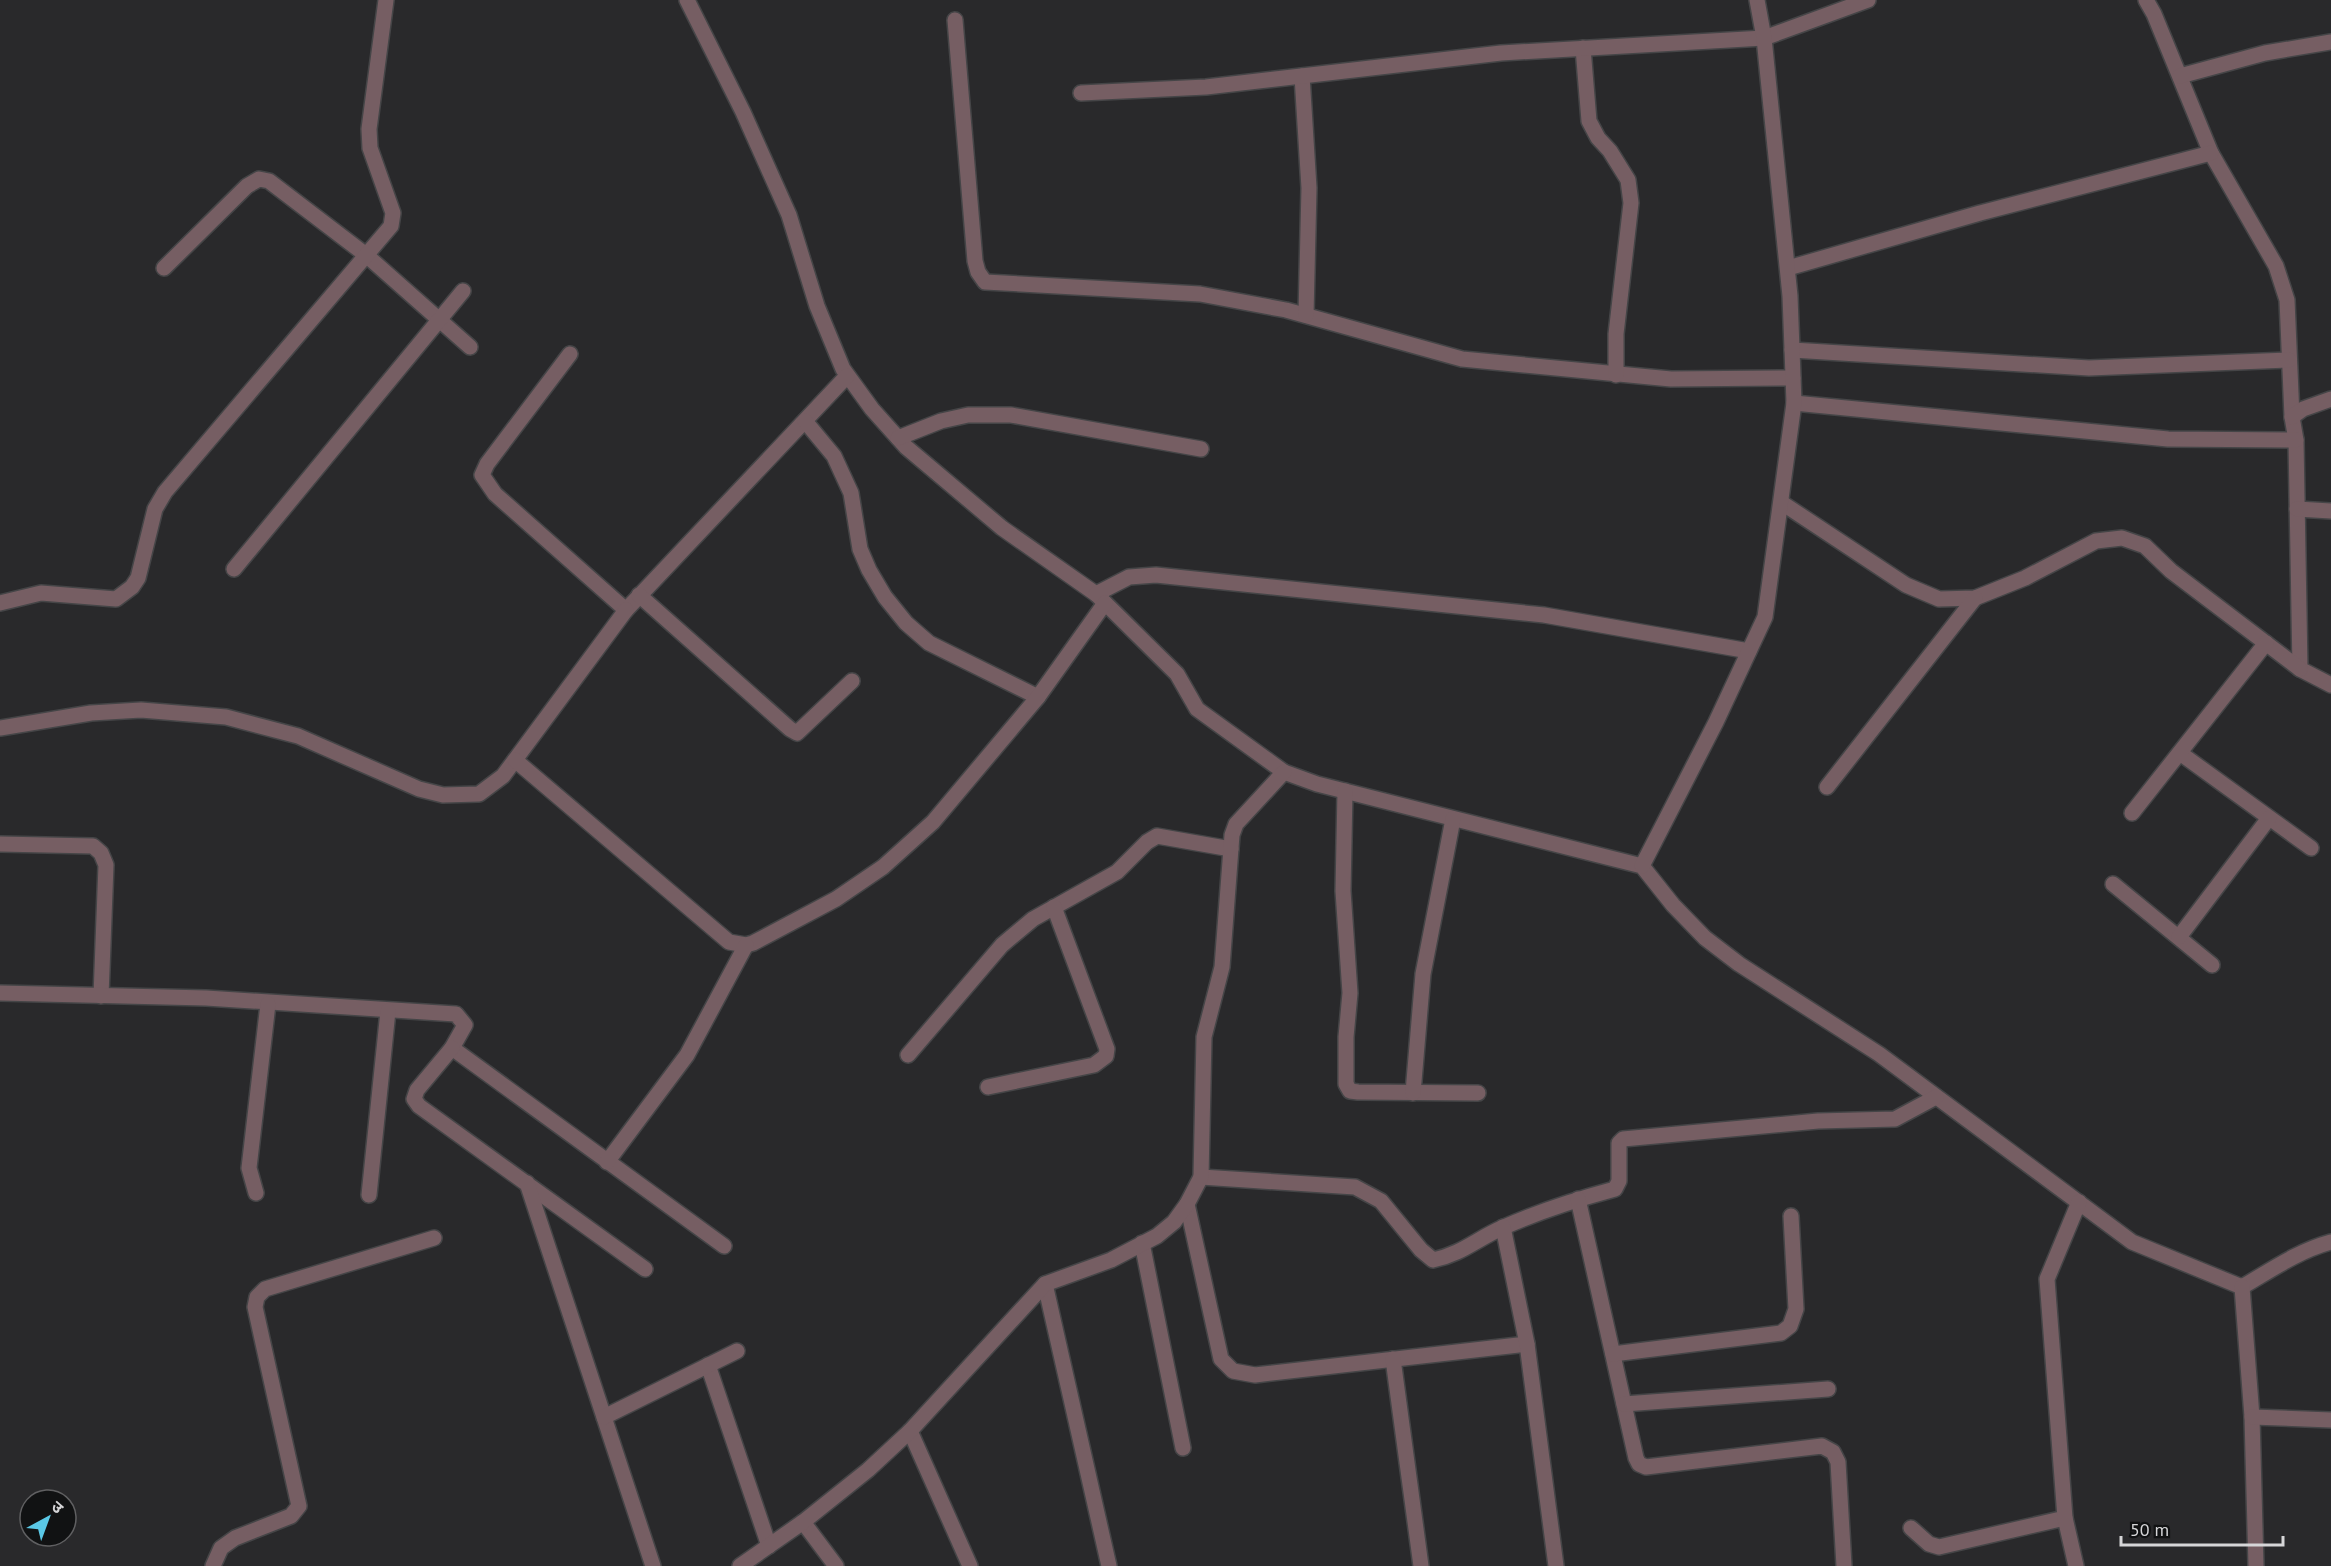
<svg xmlns="http://www.w3.org/2000/svg" width="2331" height="1566" viewBox="0 0 2331 1566" font-family="'PT Sans','Noto Sans Devanagari',sans-serif">
<rect width="100%" height="100%" fill="#29292b"/>
<g fill="none" stroke-linecap="round" stroke-linejoin="round">
<defs>
<g id="minor">
<path d="M687,0l56,112 46,103 28,91 26,63 29,40 34,38 96,81 94,66 81,80 20,35 87,63 33,12 325,82 31,39 32,33 34,26 140,90 253,188 110,45c29,-17 56,-36 89,-45"/>
<polyline points="2146,0 2154,14 2211,153 2276,266 2287,300 2292,417 2296,440 2300,669 2331,685"/>
<polyline points="955,20 975,261 978,272 985,282 1200,294 1286,310 1462,359 1671,379 1793,378"/>
<polyline points="1583,48 1589,121 1598,138 1610,151 1628,180 1631,203 1616,334 1616,375"/>
<polyline points="1302,76 1309,188 1306,315"/>
<polyline points="2180,76 2265,53 2331,42"/>
<polyline points="1081,93 1206,87 1501,53 1764,38 1868,0"/>
<polyline points="164,268 247,186 259,179 269,181 366,255 470,347"/>
<polyline points="1788,268 1980,213 2211,153"/>
<polyline points="1792,350 2089,368 2289,360"/>
<polyline points="570,354 487,464 482,475 495,494 626,610 847,376"/>
<polyline points="1794,403 2168,439 2296,440"/>
<polyline points="2292,417 2303,409 2331,399"/>
<polyline points="805,421 834,456 851,493 860,549 869,570 885,597 906,623 929,643 1038,697"/>
<polyline points="898,438 941,421 968,415 1011,415 1201,449"/>
<polyline points="1782,503 1906,585 1939,599 1975,598 2025,578 2096,541 2122,538 2145,546 2171,571 2300,669"/>
<polyline points="2297,509 2331,511"/>
<polyline points="234,569 463,291"/>
<polyline points="1096,594 1129,577 1156,575 1544,615 1749,651"/>
<polyline points="639,595 790,729 797,733 852,681"/>
<polyline points="0,603 41,593 116,599 132,587 138,578 155,509 165,492 391,226 393,213 370,148 369,129 386,0"/>
<polyline points="0,728 91,713 141,710 226,717 298,736 419,789 443,795 479,794 503,776 626,610"/>
<polyline points="2180,753 2311,848"/>
<polyline points="515,760 729,942 746,945 753,943 836,899 883,867 933,822 1038,697 1105,603"/>
<polyline points="1827,787 1975,598"/>
<polyline points="1345,791 1343,891 1350,993 1346,1037 1346,1084 1350,1091 1358,1092 1478,1093"/>
<polyline points="2132,813 2266,643"/>
<polyline points="0,844 93,846 101,853 106,865 101,996"/>
<polyline points="1642,866 1716,722 1765,617 1794,403 1790,296 1764,38 1757,0"/>
<polyline points="2113,884 2212,965"/>
<polyline points="2179,937 2269,818"/>
<polyline points="0,993 206,998 456,1014 465,1025 452,1048 724,1246"/>
<polyline points="452,1048 417,1090 414,1099 419,1106 645,1269"/>
<polyline points="908,1055 1002,945 1033,919 1117,872 1147,842 1157,836 1231,849"/>
<polyline points="988,1087 1094,1065 1106,1056 1107,1049 1054,907"/>
<polyline points="1413,1093 1423,974 1453,819"/>
<polyline points="607,1162 687,1055 746,945"/>
<path d="M1201,1177l154,10 26,14 40,49 12,10c29,-6 45,-22 71,-33 36,-16 74,-28 111,-38l4,-8v-38l4,-4 195,-18 77,-2 41,-22"/>
<polyline points="527,1183 653,1566"/>
<polyline points="256,1193 249,1168 268,1004"/>
<polyline points="369,1195 388,1011"/>
<polyline points="1578,1199 1636,1458 1639,1464 1646,1467 1822,1446 1833,1452 1838,1462 1844,1566"/>
<polyline points="1187,1204 1221,1359 1233,1371 1255,1375 1527,1344"/>
<polyline points="1503,1227 1527,1344 1556,1566"/>
<polyline points="1142,1243 1183,1448"/>
<polyline points="1045,1284 1109,1566"/>
<polyline points="2242,1287 2252,1417 2256,1566"/>
<polyline points="1613,1354 1781,1333 1790,1326 1796,1309 1791,1216"/>
<polyline points="1393,1359 1421,1566"/>
<polyline points="708,1365 769,1546"/>
<polyline points="1624,1404 1828,1389"/>
<polyline points="604,1417 737,1351"/>
<polyline points="2252,1417 2331,1420"/>
<polyline points="910,1431 970,1566"/>
<polyline points="803,1522 836,1566"/>
<polyline points="1911,1528 1929,1544 1939,1547 2065,1518"/>
<polyline points="213,1566 221,1548 235,1538 291,1516 299,1506 255,1307 257,1297 265,1289 434,1238"/>
<polyline points="740,1566 803,1522 868,1470 910,1431 1045,1284 1111,1260 1157,1236 1174,1222 1187,1204 1201,1177 1204,1037 1222,967 1232,835 1236,824 1284,772"/>
<polyline points="2076,1566 2065,1518 2047,1279 2079,1202"/>
</g>
</defs>
<use href="#minor" stroke="#454547" stroke-width="18"/>
<use href="#minor" stroke="#765e63" stroke-width="15"/>
</g>
<g transform="translate(48 1518) rotate(41)"><circle r="28" fill="#111213" stroke="#606062" stroke-width="1.5"/>
<path d="M0-4.5L10 22L0 15L-10 22Z" fill="#5ac8e6"/>
<text y="-9" font-size="16" font-weight="bold" text-anchor="middle" fill="#d6d6d8">उ</text>
</g>
<path d="M2121 1536v9h162v-9" fill="none" stroke="#d6d6d8" stroke-width="3"/>
<text x="2130" y="1536" font-size="18" fill="#d6d6d8" stroke="#111213" stroke-width="4.5" paint-order="stroke">50 m</text>
</svg>
